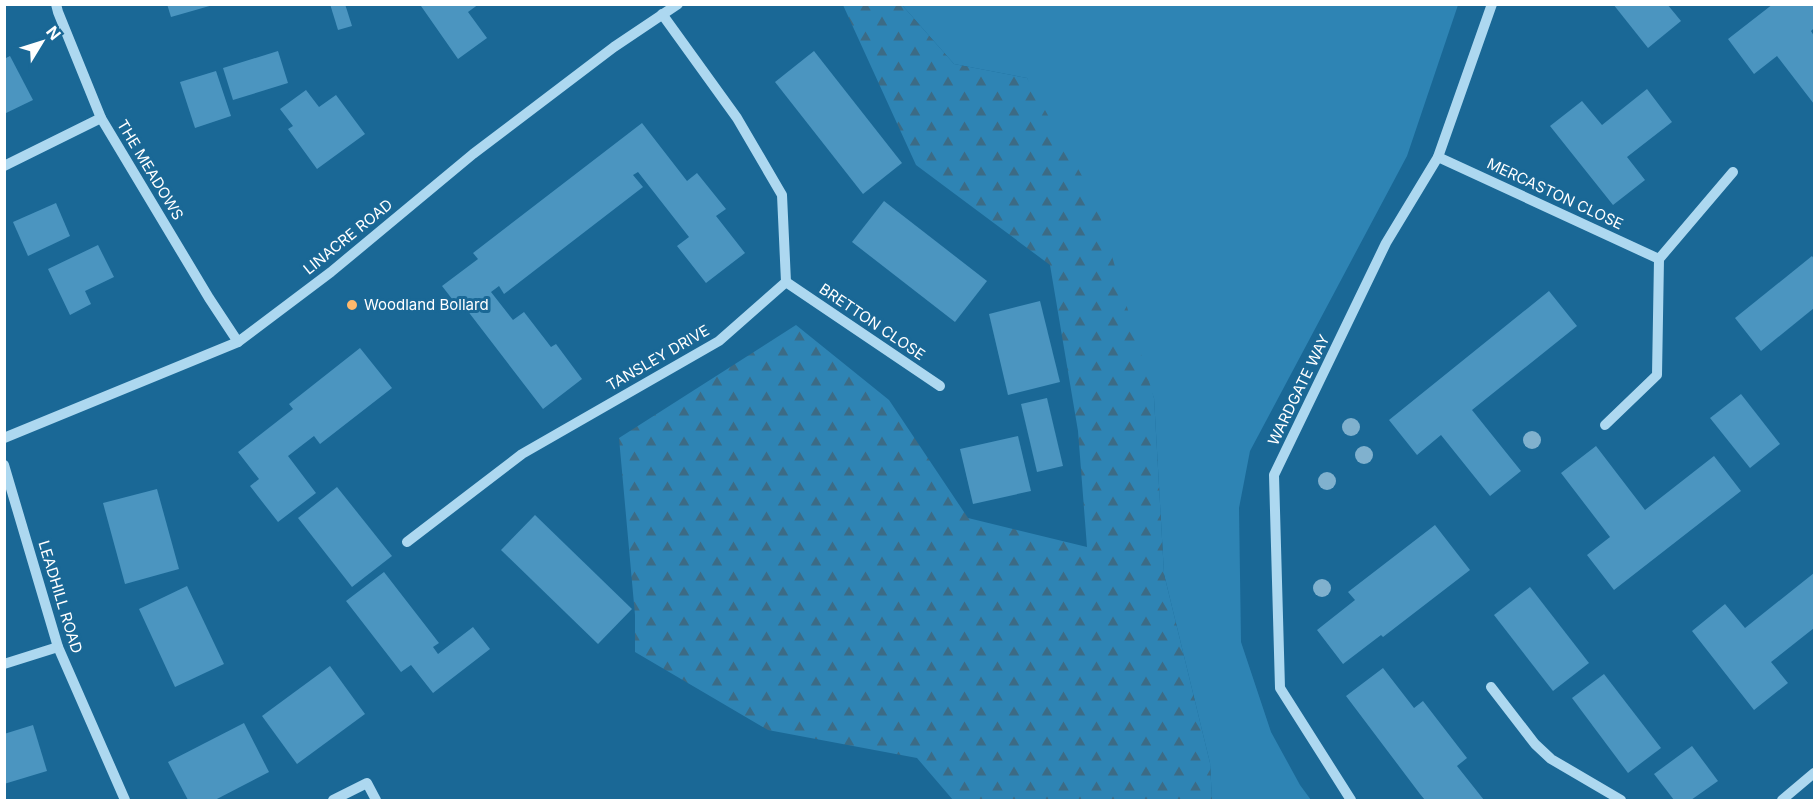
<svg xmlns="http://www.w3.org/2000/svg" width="1819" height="805" viewBox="0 0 1819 805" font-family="Inter,sans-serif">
<defs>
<pattern id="forest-firs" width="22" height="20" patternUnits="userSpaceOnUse" patternTransform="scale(1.5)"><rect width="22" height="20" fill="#2e84b4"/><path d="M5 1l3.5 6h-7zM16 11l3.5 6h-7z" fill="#3c6b85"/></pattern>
</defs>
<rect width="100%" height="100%" fill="#1a6896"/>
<polygon fill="#2e84b4" points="902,5 1458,5 1407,156 1250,451 1239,508 1241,642 1271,732 1300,785 1311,800 1212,800 1210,763 1164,574 1154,398 1027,78 954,64"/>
<polygon fill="url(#forest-firs)" points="843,5 902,5 954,64 1027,78 1095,199 1154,398 1164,574 1210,763 1212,800 953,800 917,758 768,730 635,652 635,615 619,438 796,325 889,400 968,518 1087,547 1078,431 1050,265 916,165"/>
<g fill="#4b95c0">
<polygon points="167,4 212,4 213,5 171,17"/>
<polygon points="330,4 345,4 352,26 338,30"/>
<polygon points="422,4 479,4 468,12 487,38 458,59 421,6"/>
<polygon points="1613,4 1667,4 1681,21 1648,48"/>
<polygon points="1773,4 1814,4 1814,28 1811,31 1814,36 1814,104 1777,56 1754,74 1728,39"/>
<polygon points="278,51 288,83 233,100 223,68"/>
<polygon points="814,51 902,163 863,194 775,82"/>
<polygon points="10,56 33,100 4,114 4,59"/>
<polygon points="216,71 231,116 195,128 180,82"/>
<polygon points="1647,89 1672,122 1627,157 1645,180 1613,205 1550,126 1582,101 1602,125"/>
<polygon points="306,90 319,107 336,95 365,134 317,169 288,129 293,126 280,109"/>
<polygon points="642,123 687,181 697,173 726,209 716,216 745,253 706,283 677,246 689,237 638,172 633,175 643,187 504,294 499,286 491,292 513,320 524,312 551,347 556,344 582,379 543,409 467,310 463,313 442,286 478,259 473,253"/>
<polygon points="884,201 987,281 955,322 852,242"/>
<polygon points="56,203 70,236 28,256 13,222"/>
<polygon points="98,245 114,277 85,291 91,304 70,315 48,269"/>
<polygon points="1812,256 1814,259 1814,308 1761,351 1735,318"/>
<polygon points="1549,291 1577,326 1472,410 1521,471 1490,496 1441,435 1417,455 1389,420"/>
<polygon points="1040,301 1060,382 1008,395 989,314"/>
<polygon points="360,348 392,388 320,444 314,436 288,456 316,493 278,522 250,486 259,479 238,452 293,409 289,404"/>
<polygon points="1741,394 1780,444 1750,468 1710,418"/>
<polygon points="1047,398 1063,466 1037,472 1021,404"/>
<polygon points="1018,436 1031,491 973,504 960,449"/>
<polygon points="1596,446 1645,510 1714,456 1741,491 1614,590 1587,555 1610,537 1561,473"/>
<polygon points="337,487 392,556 352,587 298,518"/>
<polygon points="157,489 179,569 125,584 103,503"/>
<polygon points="535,515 632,609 598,644 501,550"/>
<polygon points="1435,525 1470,570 1383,637 1381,635 1343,664 1317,630 1355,600 1348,592"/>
<polygon points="384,572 439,643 433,647 438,654 473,627 490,649 433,693 411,665 401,672 346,601"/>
<polygon points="1814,573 1814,628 1771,662 1788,683 1754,710 1692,631 1725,604 1745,628"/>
<polygon points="187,586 224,664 175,687 139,609"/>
<polygon points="1530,587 1589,663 1553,691 1494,615"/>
<polygon points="330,666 365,714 297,764 262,716"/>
<polygon points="1383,668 1414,708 1423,701 1467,758 1457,766 1484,800 1425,800 1420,794 1346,696"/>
<polygon points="1604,674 1661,748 1628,773 1572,698"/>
<polygon points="244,723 269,772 215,800 188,800 168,762"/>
<polygon points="33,725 47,771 4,784 4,734"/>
<polygon points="1692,746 1718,781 1691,800 1674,800 1654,774"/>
</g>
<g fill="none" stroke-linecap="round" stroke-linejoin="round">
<g stroke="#add8f0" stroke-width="10">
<polyline points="56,4 58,12 101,118 209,298 238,342"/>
<polyline points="1438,157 1659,259 1657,375 1605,425"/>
<polyline points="4,166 101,118"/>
<polyline points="1659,259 1733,172"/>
<polyline points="786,282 940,386"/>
<polyline points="4,438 238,342 331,272 473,154 614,47 678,4"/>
<polyline points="4,465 58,647 125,800"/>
<polyline points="407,542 522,454 719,341 786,282 782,195 737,118 662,14"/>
<polyline points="4,664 58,647"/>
<polyline points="1491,687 1535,744 1551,759 1621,800"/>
<polyline points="333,800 367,783 376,800"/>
<polyline points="1351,800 1280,688 1274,475 1386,243 1438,157 1492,4"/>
<polyline points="1782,800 1814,773"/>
</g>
</g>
<g fill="#80b1ce">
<circle cx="1351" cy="427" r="9"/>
<circle cx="1532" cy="440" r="9"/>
<circle cx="1364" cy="455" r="9"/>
<circle cx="1327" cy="481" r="9"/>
<circle cx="1322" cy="588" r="9"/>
</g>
<circle fill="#ffb96c" stroke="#1a6896" stroke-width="2" cx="352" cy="305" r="6"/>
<g text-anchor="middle" stroke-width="6" stroke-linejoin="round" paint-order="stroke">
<g font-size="15" fill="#fff" stroke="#1a6896">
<text transform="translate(150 170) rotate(59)" y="5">THE MEADOWS</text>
<text transform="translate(1555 194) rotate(25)" y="5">MERCASTON CLOSE</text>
<text transform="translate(348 237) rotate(-39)" y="5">LINACRE ROAD</text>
<text transform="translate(872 322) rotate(34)" y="5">BRETTON CLOSE</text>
<text transform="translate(658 358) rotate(-30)" y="5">TANSLEY DRIVE</text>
<text transform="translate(1299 390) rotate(-64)" y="5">WARDGATE WAY</text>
<text transform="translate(60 597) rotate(73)" y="5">LEADHILL ROAD</text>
</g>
<g font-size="15" fill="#fff" stroke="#1a6896" text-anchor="start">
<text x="364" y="310">Woodland Bollard</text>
</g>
</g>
<rect width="1819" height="805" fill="none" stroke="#ffffff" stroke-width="12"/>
<g transform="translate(42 42) rotate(52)" stroke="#1a6896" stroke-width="4.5" paint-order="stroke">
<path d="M0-4.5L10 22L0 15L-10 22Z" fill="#ffffff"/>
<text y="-9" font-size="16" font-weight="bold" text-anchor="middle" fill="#ffffff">N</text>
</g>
</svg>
